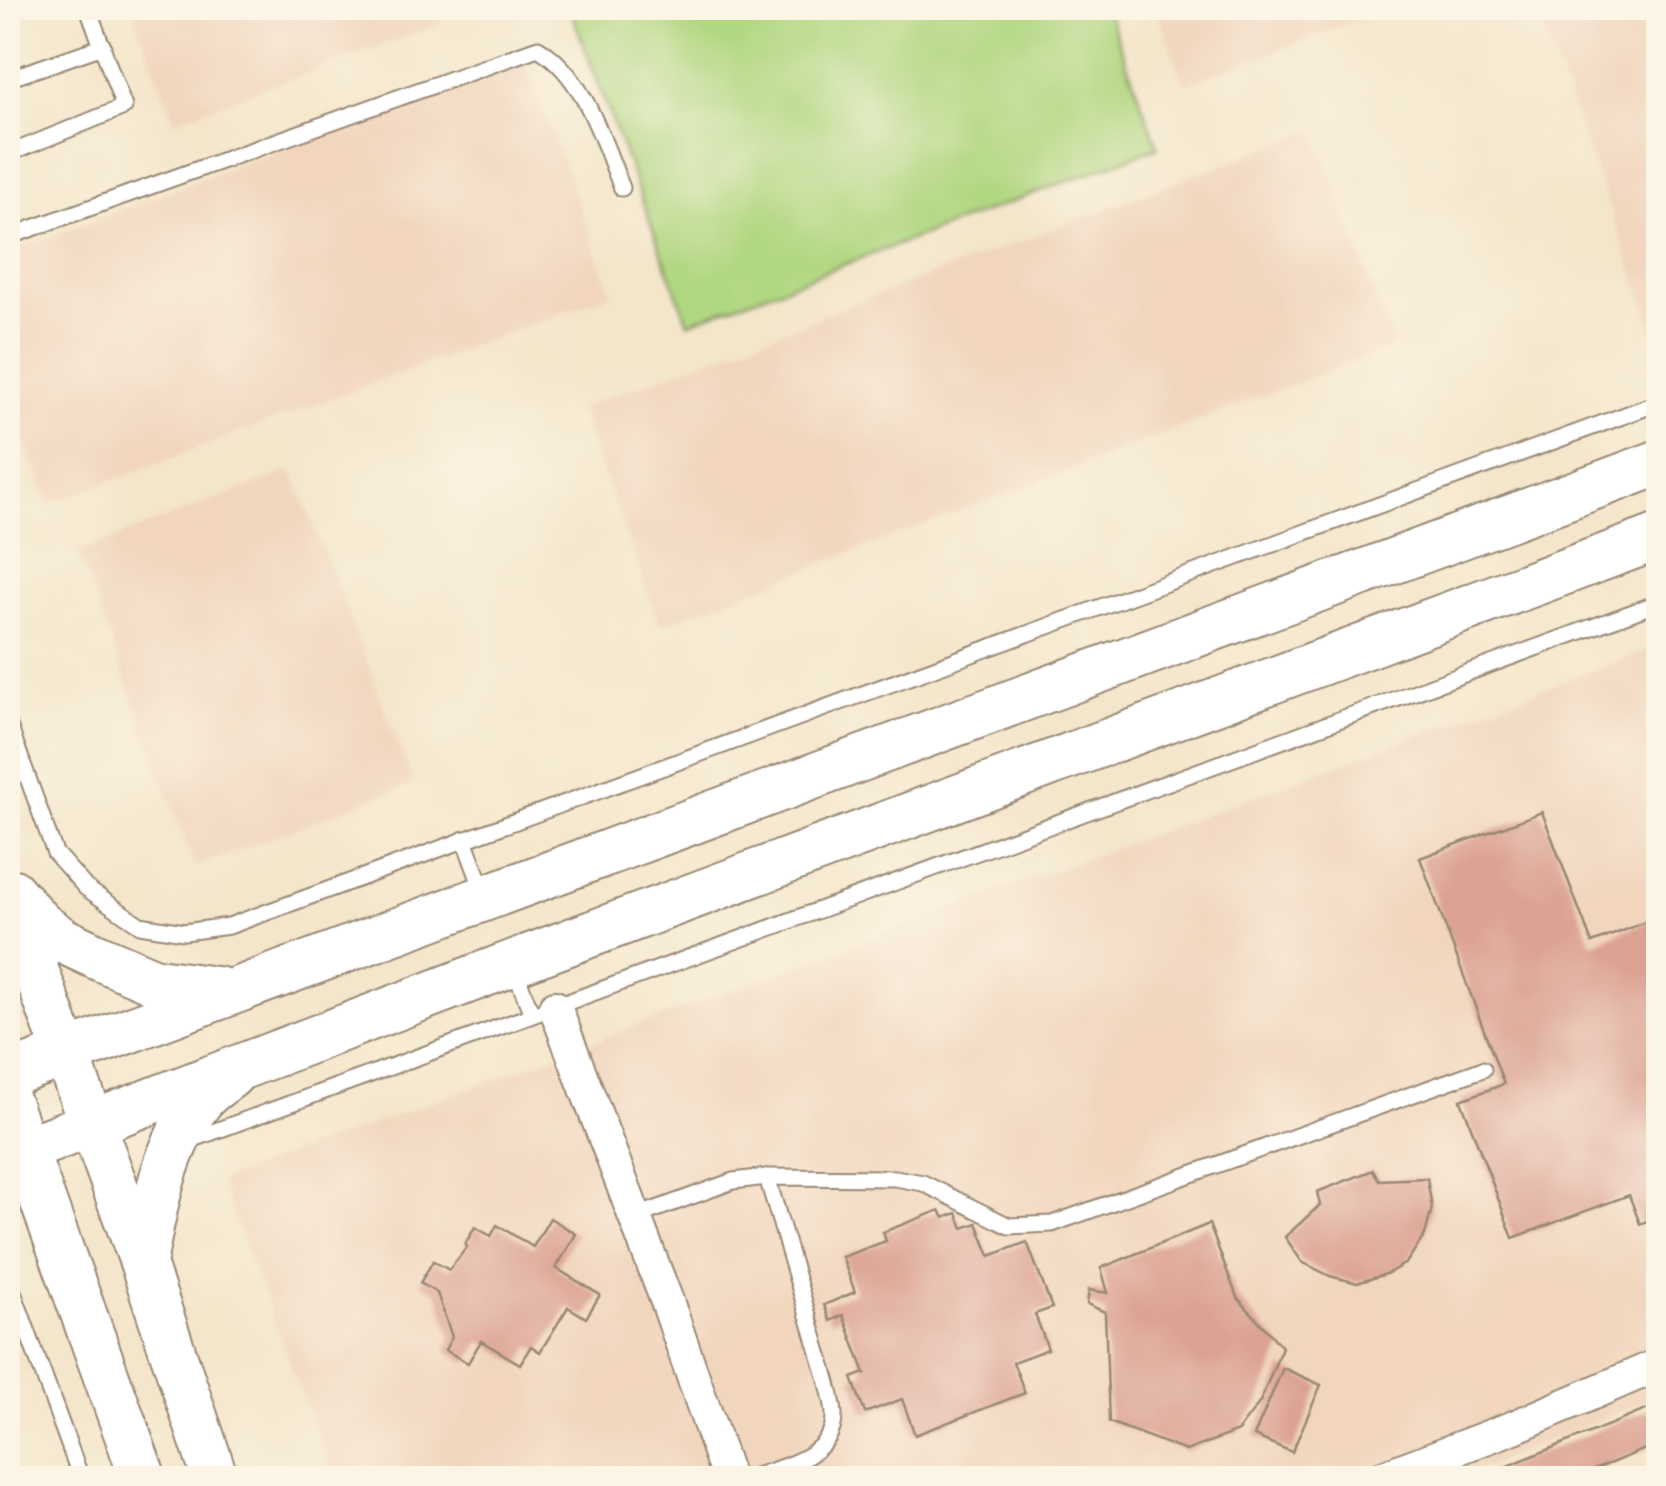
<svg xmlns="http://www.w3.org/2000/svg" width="1666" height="1486" viewBox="0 0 1666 1486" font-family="Mynerve,sans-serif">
<rect width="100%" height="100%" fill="#fcf5e5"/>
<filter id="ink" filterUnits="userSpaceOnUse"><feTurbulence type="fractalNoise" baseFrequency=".01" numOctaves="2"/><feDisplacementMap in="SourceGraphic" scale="20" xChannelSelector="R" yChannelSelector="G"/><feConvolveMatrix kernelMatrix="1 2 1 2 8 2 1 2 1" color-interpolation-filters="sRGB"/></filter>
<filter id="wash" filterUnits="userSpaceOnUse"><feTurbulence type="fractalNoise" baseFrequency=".0048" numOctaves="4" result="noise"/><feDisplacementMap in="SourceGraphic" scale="40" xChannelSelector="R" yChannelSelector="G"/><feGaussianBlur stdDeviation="2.25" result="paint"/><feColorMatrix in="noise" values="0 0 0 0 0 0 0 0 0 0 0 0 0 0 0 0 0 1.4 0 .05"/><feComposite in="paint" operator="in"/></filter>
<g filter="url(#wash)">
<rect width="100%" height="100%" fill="#f4e6cb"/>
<g fill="#f1d5bd">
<polygon points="132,8 437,8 443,23 174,121"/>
<polygon points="1156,8 1389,8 1185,85"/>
<polygon points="1536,8 1658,8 1658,338 1657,338"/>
<polygon points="523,56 612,294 49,504 8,397 8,253"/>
<polygon points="1314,130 1394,346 660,625 579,408"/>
<polygon points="292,470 414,783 195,867 78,552"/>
<polygon points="1658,646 1658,1397 1458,1478 334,1478 220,1181"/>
</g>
<polygon fill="#b1d781" stroke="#768050" stroke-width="2.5" points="570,8 1106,8 1158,147 688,323"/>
<g id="blocks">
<g fill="#dca293">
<polygon points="1542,812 1592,943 1658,917 1658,1217 1640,1224 1629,1195 1513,1238 1461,1100 1504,1084 1420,858"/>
<polygon points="1373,1170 1379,1180 1427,1178 1432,1208 1425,1235 1406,1263 1386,1274 1357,1283 1330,1276 1302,1262 1285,1237 1320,1205 1317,1192"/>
<polygon points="940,1210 944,1218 957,1213 963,1228 977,1223 990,1256 1027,1242 1052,1308 1035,1314 1048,1349 1013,1362 1025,1393 915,1435 902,1399 865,1413 852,1378 865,1373 843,1315 830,1321 824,1305 855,1292 842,1257 886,1241 883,1232"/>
<polygon points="550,1218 576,1234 556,1268 600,1295 586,1318 568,1307 540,1352 531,1346 520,1364 481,1341 468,1363 445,1350 452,1337 437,1293 420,1283 433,1261 449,1270 467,1247 465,1244 475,1227 491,1236 497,1225 533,1247"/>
<polygon points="1209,1224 1237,1297 1282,1347 1260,1402 1238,1431 1186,1451 1109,1422 1105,1312 1087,1304 1089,1290 1108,1293 1101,1268"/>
<polygon points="1283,1368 1321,1385 1292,1452 1254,1436"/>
<polygon points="1658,1405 1658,1444 1574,1478 1478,1478"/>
</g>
</g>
</g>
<g filter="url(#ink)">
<use href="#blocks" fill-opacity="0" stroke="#988874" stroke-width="2.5"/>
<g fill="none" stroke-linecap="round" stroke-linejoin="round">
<defs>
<g id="lane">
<polyline points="8,79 103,46"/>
<polyline points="8,154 124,107 88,8"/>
<path d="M8,237l530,-189c47,28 64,92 84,140"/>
<polyline points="8,723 55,853 86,888 140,925 184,932 229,926 1658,403"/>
<polyline points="464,839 485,896"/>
<polyline points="514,967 532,1015"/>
<polyline points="188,1141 1658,603"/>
<polyline points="635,1217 733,1181 767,1177 895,1178 923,1183 1009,1226 1052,1224 1483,1069"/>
<polyline points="8,1278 81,1478"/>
<path d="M749,1478c31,-10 86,-22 85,-63 0,-10 -4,-22 -6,-32l-61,-206"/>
</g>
<g id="street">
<polyline points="555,1007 668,1304 728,1478"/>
<polyline points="1380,1478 1514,1427 1658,1365"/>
</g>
<g id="secondary">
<polyline points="12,892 40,924 62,940 98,957 154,981 219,990"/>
<polyline points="8,895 143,1263 215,1478"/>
<polyline points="8,1075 1658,463"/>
<polyline points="8,1104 143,1478"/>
<polyline points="26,1149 513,963 1658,537"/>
<path d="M144,1261c10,-55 21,-116 57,-161 7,-9 20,-17 30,-25"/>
</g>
</defs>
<use href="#lane" stroke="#988874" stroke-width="19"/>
<use href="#street" stroke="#988874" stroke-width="36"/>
<use href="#secondary" stroke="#988874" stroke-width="49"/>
<use href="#lane" stroke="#fff" stroke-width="15"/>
<use href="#street" stroke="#fff" stroke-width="32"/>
<use href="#secondary" stroke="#fff" stroke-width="45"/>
</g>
</g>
<rect width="1666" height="1486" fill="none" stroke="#fcf5e5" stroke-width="40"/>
</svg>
